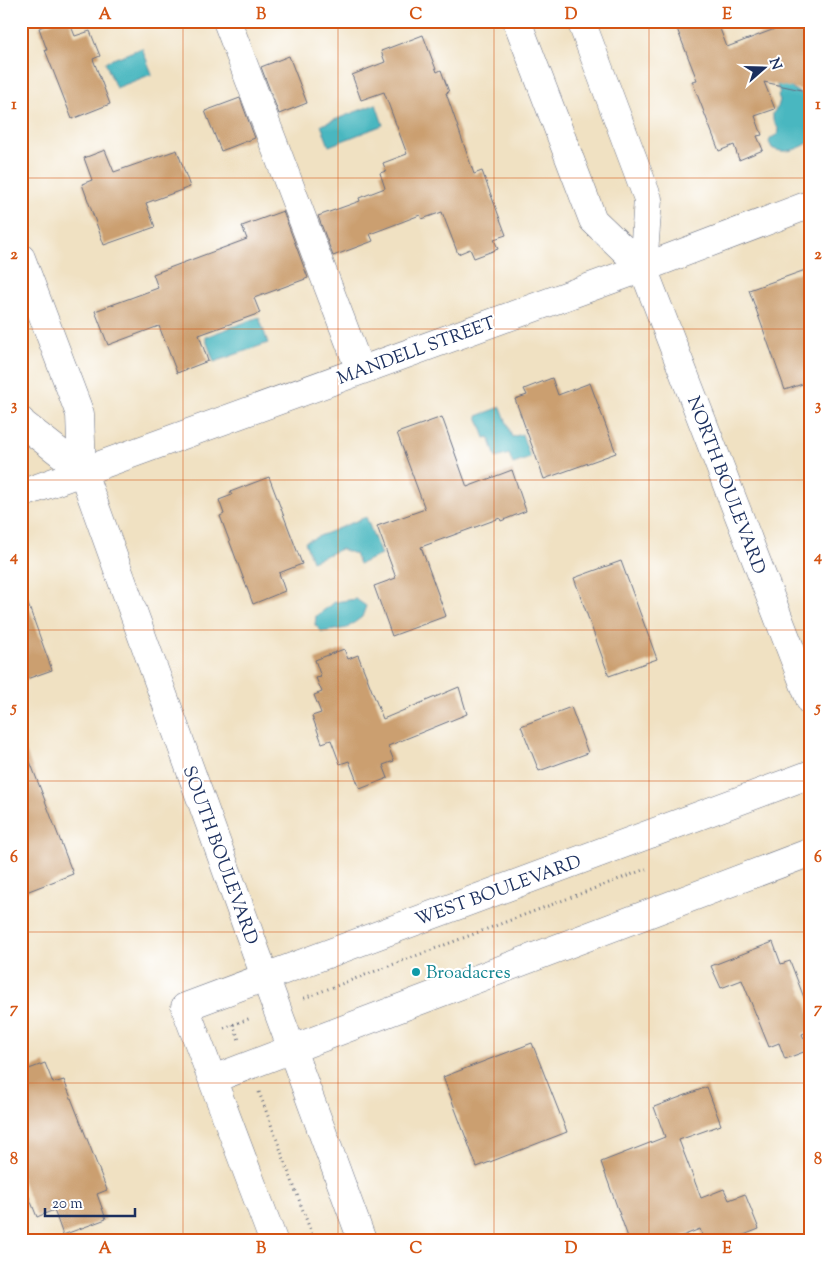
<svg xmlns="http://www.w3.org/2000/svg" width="832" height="1261" viewBox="0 0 832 1261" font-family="'Sorts Mill Goudy',serif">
<rect width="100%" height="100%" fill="#fff"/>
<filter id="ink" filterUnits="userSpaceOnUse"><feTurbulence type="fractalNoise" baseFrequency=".02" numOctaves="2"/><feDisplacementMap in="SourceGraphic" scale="10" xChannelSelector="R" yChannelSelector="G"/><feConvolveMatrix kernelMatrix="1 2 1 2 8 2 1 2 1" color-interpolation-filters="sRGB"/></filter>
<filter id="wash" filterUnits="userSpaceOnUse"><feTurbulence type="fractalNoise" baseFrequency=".0096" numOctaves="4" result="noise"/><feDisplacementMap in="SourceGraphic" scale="20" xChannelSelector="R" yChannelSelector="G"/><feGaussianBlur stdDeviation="1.12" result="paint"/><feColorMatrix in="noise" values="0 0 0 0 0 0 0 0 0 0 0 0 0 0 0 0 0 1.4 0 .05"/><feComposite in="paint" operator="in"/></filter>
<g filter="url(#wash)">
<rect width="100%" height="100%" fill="#f0e1c2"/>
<g fill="#48b7c0" stroke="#32738f">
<polygon points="142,48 152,74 116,88 105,62"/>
<path d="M778,79l26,17h7v45c-11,8 -27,14 -39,7l-3,-6 2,-4 7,-4 1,-4 -6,-10v-7l5,-6 2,-7 -2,-4 2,-3 -3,-7z"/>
<polygon points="376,104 383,125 329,146 321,125"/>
<polygon points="259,317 268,343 214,362 205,337"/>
<polygon points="501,407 512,437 522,434 530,458 513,464 509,454 496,458 489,437 485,438 477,416"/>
<polygon points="366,517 381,555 359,564 355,554 341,549 312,561 305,542"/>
<polygon points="356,599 366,606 362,617 347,628 322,632 315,625 316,616 335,602"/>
</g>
<g id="blocks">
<g fill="#cb9f70">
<polygon points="56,21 69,21 75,36 90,31 100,56 93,59 110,104 72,119 45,50 47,50 39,28"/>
<polygon points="674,21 717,21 727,47 796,21 811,21 811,92 764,82 775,109 755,116 762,135 757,136 763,150 739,160 734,145 719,151 692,81 697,80"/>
<polygon points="423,35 437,72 441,70 449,92 446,93 474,174 482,171 506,235 494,239 498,249 474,258 470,249 458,254 442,212 422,219 420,215 370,234 373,241 333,256 318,216 360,201 359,198 385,188 380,173 386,171 383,163 407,154 384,92 361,100 352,75 385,62 381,51"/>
<polygon points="289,56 307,103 279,114 261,67"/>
<polygon points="240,98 255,138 221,151 205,111"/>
<polygon points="105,150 114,172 177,150 190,187 146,203 155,227 104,245 82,184 92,180 84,158"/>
<polygon points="283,211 308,278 254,298 260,313 199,335 208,361 177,373 159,326 108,345 95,311 158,288 153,274 247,239 242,226"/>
<polygon points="811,268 811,381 785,390 749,290"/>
<polygon points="552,378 558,395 590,383 616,453 544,479 515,399 527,395 524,389"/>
<polygon points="442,417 467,487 512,470 526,511 501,521 500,518 421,547 446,616 392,636 374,586 396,578 377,526 425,509 397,433"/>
<polygon points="269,477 302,564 279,573 285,591 253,604 220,516 224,514 219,500 232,495 230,492"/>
<polygon points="621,561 657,659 609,676 574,578"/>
<polygon points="24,593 52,670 21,681 21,594"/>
<polygon points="344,649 348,659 358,655 383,719 459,687 467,714 388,746 394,761 383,765 388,778 360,789 349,761 340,764 331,740 322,743 312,716 321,713 314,695 322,692 316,678 321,677 315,660"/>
<polygon points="571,707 588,753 539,771 521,726"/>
<polygon points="21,743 23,743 73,874 21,894"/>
<polygon points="773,942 781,964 790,961 811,1016 811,1030 802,1034 809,1050 785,1059 779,1043 769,1047 742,980 721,988 711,966"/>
<polygon points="532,1043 567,1132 477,1167 443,1077"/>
<polygon points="45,1063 53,1083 64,1080 107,1190 97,1194 106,1219 63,1235 54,1210 37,1217 21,1177 21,1072"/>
<polygon points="707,1087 721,1125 679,1140 701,1198 724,1189 729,1200 745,1194 759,1229 731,1240 704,1240 700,1229 672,1240 629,1240 601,1162 665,1137 654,1107"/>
</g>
</g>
</g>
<g filter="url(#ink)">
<use href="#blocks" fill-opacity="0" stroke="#666d81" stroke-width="1"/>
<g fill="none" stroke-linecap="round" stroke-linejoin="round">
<defs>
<g id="minor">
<polyline points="227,21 360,370"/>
<polyline points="517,21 593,220 643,268 811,702"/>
<polyline points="581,21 648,199 643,268"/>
<polyline points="21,258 80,414 82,470 256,952 362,1240"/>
<polyline points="21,421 22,423 82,470"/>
<polyline points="21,494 643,268 811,204"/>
<polyline points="213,1079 811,852"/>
<polyline points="273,1240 185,1007 811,774"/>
</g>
</defs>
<use href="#minor" stroke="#666d81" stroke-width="29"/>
<g stroke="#666d81" stroke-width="3" stroke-dasharray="1 4" stroke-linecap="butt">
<polyline points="304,998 646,869"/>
<polyline points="233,1024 239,1040"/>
<polyline points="224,1028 251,1018"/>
<polyline points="259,1092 314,1240"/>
</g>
<use href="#minor" stroke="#fff" stroke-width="28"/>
</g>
</g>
<path fill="none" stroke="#d45514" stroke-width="1" stroke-opacity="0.55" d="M183,21v1219M338,21v1219M494,21v1219M649,21v1219M21,178h790M21,329h790M21,480h790M21,630h790M21,781h790M21,932h790M21,1083h790"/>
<circle fill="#0f9aa8" stroke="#fff" stroke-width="2" cx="416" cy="972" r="5"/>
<g text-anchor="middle" stroke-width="4.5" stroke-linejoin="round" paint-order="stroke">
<g font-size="18" fill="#1b2f5e" stroke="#fff">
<text transform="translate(416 350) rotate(-20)" y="6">MANDELL STREET</text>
<text transform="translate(727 485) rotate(69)" y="6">NORTH BOULEVARD</text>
<text transform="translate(221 855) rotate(70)" y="6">SOUTH BOULEVARD</text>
<text transform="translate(498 890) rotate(-20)" y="6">WEST BOULEVARD</text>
</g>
<g font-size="18" fill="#0d838f" stroke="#fff" text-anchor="start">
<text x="426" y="978">Broadacres</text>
</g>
</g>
<rect width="832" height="1261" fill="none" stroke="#fff" stroke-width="55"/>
<g transform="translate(764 68) rotate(70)" stroke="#ffffff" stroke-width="4" paint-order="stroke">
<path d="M0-4L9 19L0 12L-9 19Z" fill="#1b2f5e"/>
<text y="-8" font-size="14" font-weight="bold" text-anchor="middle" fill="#1b2f5e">N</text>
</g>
<path d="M45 1208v8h90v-8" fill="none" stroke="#1b2f5e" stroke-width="2.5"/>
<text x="52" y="1208" font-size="15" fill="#1b2f5e" stroke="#ffffff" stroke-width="4" paint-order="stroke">20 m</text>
<rect x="28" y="28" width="776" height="1206" fill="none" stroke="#d45514" stroke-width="2"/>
<g font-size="16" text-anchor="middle" font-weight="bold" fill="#d45514">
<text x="105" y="19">A</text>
<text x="261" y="19">B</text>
<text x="416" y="19">C</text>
<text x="571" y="19">D</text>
<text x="727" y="19">E</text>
<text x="14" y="109">1</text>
<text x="818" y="109">1</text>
<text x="14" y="259">2</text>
<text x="818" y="259">2</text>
<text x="14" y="410">3</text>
<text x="818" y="410">3</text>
<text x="14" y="561">4</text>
<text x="818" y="561">4</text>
<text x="14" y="712">5</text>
<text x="818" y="712">5</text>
<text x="14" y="862">6</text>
<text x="818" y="862">6</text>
<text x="14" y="1013">7</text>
<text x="818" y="1013">7</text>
<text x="14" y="1164">8</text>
<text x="818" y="1164">8</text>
<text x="105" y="1253">A</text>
<text x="261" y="1253">B</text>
<text x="416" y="1253">C</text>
<text x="571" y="1253">D</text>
<text x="727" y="1253">E</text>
</g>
</svg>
